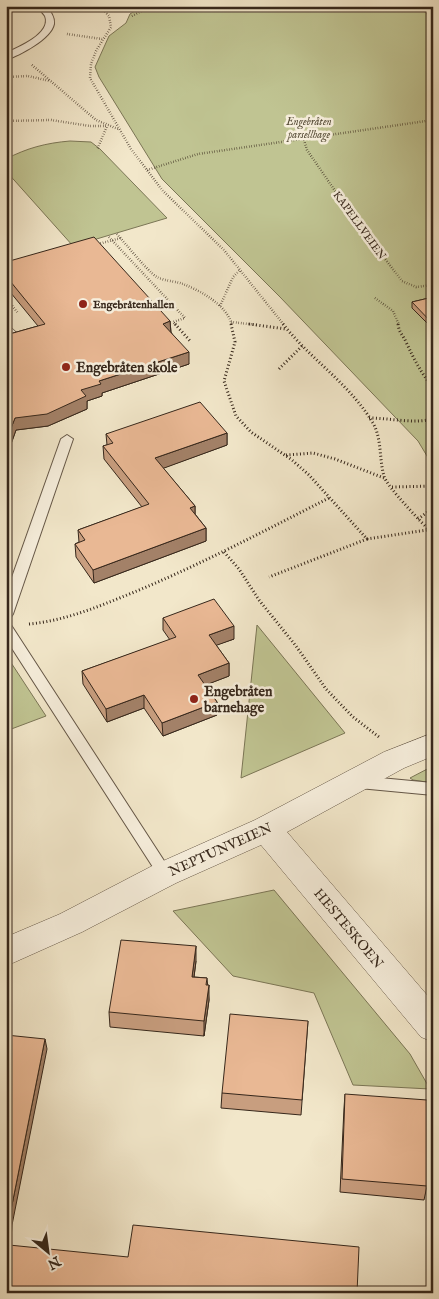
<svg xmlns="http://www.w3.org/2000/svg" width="439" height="1299" viewBox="0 0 439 1299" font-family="'IM FELL English',serif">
<rect width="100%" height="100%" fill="#f2e7ca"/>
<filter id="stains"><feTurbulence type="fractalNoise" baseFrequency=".004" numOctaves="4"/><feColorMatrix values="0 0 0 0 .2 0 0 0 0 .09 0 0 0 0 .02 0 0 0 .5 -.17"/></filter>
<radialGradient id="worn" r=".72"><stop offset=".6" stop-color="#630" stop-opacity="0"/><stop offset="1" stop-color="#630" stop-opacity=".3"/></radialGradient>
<g fill="#c0c492" stroke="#7b7656">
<polygon points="142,6 433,6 433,466 418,441 280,297 162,179 99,77 95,67 109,36 126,23 130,14"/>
<path d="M70,141l21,1 9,7 67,69 -94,28 -67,-75v-12c21,-11 40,-16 64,-18z"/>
<polygon points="257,625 345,733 241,778"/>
<polygon points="6,655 46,716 6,731"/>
<polygon points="433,766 433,783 413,780 410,778"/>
<polygon points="274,890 410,1054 430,1089 353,1085 314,993 233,976 173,911"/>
</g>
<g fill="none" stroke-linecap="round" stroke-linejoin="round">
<defs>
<g id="lane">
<path d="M37,6h9c4,5 9,11 8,18 -3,15 -34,31 -48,36v-7c12,-6 46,-19 39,-37 -2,-3 -6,-7 -8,-10z"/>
<path d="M6,326c7,1 12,9 16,14l-2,2h-8l-6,-6z"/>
<polygon points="67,435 73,439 13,614 11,617 6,619 6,594 61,439"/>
<polygon points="6,623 11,625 170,870 173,874 170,878 165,880 160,878 6,639"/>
<polygon points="359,776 433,783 433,795 359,788 354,786 352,782 354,778"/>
</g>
<polygon id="street" points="433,733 433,756 404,768 287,832 433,1002 433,1042 421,1037 261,845 176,883 82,932 6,966 6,937 60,914 154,865 255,820 384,752"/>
</defs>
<use href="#lane" stroke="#655747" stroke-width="2"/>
<use href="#street" stroke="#655747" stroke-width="1"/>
<g stroke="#36271b" stroke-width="2.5" stroke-dasharray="0.5 2" stroke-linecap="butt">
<polyline points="100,6 109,16 111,27 96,51 91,64 90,78 131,149 163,191 224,250 284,325"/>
<polyline points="420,6 433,19"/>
<polyline points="132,16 151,6"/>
<polyline points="67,34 102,39"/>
<polyline points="32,65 96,120 118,129"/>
<polyline points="6,77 28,76 50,81"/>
<polyline points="6,121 51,120 90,126 107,126 97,150"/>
<polyline points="304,140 307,150 353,217 402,281 416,287 433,285"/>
<polyline points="147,170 198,154 433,120"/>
<path d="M117,234c9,10 30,37 40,43 7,4 18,4 26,7 18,7 44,21 49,41"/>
<polyline points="109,237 185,318 173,322 176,325"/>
<polyline points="98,244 121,238"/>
<polyline points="6,298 18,313"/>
<polyline points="375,298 393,311 399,325"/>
<polyline points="220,306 233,277 240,270"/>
<polyline points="231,322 258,325"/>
</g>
<g stroke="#36271b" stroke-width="3" stroke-dasharray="1 2.5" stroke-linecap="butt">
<polyline points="175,324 191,342"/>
<polyline points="231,324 235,342 224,381 236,416 251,432 292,460 309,475 367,539 269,577"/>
<polyline points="249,324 286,329"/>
<path d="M283,324c28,36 66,59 90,99 9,16 6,36 11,53 2,10 40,49 49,58"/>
<path d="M398,324c1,9 5,11 8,18 9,19 14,29 27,46"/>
<polyline points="279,369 302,346"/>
<path d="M369,418c21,0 44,6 64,1"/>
<polyline points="286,455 313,453 335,459 384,478"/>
<polyline points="392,487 433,486"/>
<polyline points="418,519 433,508"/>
<polyline points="367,539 427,530"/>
<polyline points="224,552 239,569 259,600 296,646 326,689 353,717 379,737"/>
<path d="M29,624c34,-3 66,-16 98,-29 69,-28 135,-63 202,-97"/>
</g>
<use href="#lane" fill="#f7efdd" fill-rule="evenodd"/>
<use href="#street" fill="#f7efdd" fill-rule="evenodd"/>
</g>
<g fill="#c89e7f" stroke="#36271b">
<polygon points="6,262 170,321 171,332 189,364 102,393 102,396 87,401 87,409 48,426 16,430 6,458 6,335 38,326 6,287"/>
<polygon points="433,297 433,329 412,308 412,302"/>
<polygon points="227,433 227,445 163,468 195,506 195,514 206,528 206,541 94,583 76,557 75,544 79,542 78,530 142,507 104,459 103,446 107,445 106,434"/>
<polygon points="163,618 234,639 216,645 229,663 229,676 205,685 217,702 217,715 163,736 144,708 107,722 83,684 82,671 170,640 163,630"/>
<polygon points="196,961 194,977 207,978 209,1000 204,1036 110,1027 109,1012"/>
<polygon points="308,1021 301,1115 221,1108 222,1093"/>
<polygon points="345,1094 427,1186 424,1200 340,1192 344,1108"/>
</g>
<g fill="#a38168" stroke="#36271b">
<polygon points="170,321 171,334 163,324"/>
<polygon points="189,352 189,364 102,393 102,396 87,401 87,409 48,426 16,430 6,458 6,441 15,418 99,381"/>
<polygon points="227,433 227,445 156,471 155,458"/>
<polygon points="195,506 195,519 190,508"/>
<polygon points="206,528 206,541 94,583 93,570"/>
<polygon points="234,626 234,639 209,648 209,635"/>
<polygon points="229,663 229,676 198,688 198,675"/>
<polygon points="144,695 144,708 107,722 106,709"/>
<polygon points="217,702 217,715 163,736 162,723"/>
<polygon points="196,946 196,961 192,992 192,977"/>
<polygon points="209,985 209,1000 204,1036 204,1021"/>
<polygon points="45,1039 47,1049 12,1225 10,1254 9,1245 10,1215"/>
</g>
<g fill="#e9b894" stroke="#36271b">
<polygon points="94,237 170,321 163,324 189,352 99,381 101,384 81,390 86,396 47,414 15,418 6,441 6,335 45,324 6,276 6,262"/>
<polygon points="433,297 433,324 412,302"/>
<polygon points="200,402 227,433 155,458 195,506 190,508 206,528 93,570 75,544 85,540 78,530 149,504 103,446 113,443 106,434"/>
<polygon points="214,599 234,626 209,635 229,663 198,675 217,702 162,723 144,695 106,709 82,671 176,637 163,618"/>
<polygon points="121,940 196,946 192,977 207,978 206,985 209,985 204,1021 109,1012"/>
<polygon points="230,1014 308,1021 302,1100 222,1093"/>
<polygon points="6,1035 45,1039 10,1215 9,1245 128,1257 133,1225 359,1247 357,1293 6,1293"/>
<polygon points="345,1094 427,1100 427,1186 342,1179"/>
</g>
<g fill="#8f2418" stroke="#f7efdd" stroke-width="2">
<circle cx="83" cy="304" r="5"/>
<circle cx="66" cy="367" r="5"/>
<circle cx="194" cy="699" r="5"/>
</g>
<g text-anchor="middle" stroke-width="5" stroke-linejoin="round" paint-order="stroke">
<g font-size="11" font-style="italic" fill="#584e39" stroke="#f7efdd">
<text x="309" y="125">Engebråten<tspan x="309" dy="13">parsellhage</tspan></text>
</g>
<g font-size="11" fill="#36271b" stroke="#f7efdd">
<text transform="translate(360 225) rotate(54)" y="4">KAPELLVEIEN</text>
</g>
<g font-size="11" font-weight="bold" fill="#36271b" stroke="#f7efdd" text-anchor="start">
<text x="93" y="308">Engebråtenhallen</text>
</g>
<g font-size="14" font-weight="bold" fill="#36271b" stroke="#f7efdd" text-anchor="start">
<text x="76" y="372">Engebråten skole</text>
<text x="204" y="696">Engebråten<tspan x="204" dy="16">barnehage</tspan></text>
</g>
<g font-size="14" fill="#36271b" stroke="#f7efdd">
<text transform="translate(220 849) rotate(-24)" y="5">NEPTUNVEIEN</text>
<text transform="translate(349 928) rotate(50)" y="5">HESTESKOEN</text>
</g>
</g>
<rect width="439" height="1299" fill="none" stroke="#f2e7ca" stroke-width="25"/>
<rect x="8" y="8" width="424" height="1284" fill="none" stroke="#36271b" stroke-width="2.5"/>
<rect x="12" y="12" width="414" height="1274" fill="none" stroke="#36271b"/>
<g transform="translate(48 1252) rotate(151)" stroke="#f7efdd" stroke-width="4" paint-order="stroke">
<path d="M0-4L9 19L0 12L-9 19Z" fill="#36271b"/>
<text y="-8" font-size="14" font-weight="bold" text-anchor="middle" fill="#36271b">N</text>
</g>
<rect width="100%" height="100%" filter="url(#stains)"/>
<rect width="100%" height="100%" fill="url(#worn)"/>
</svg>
